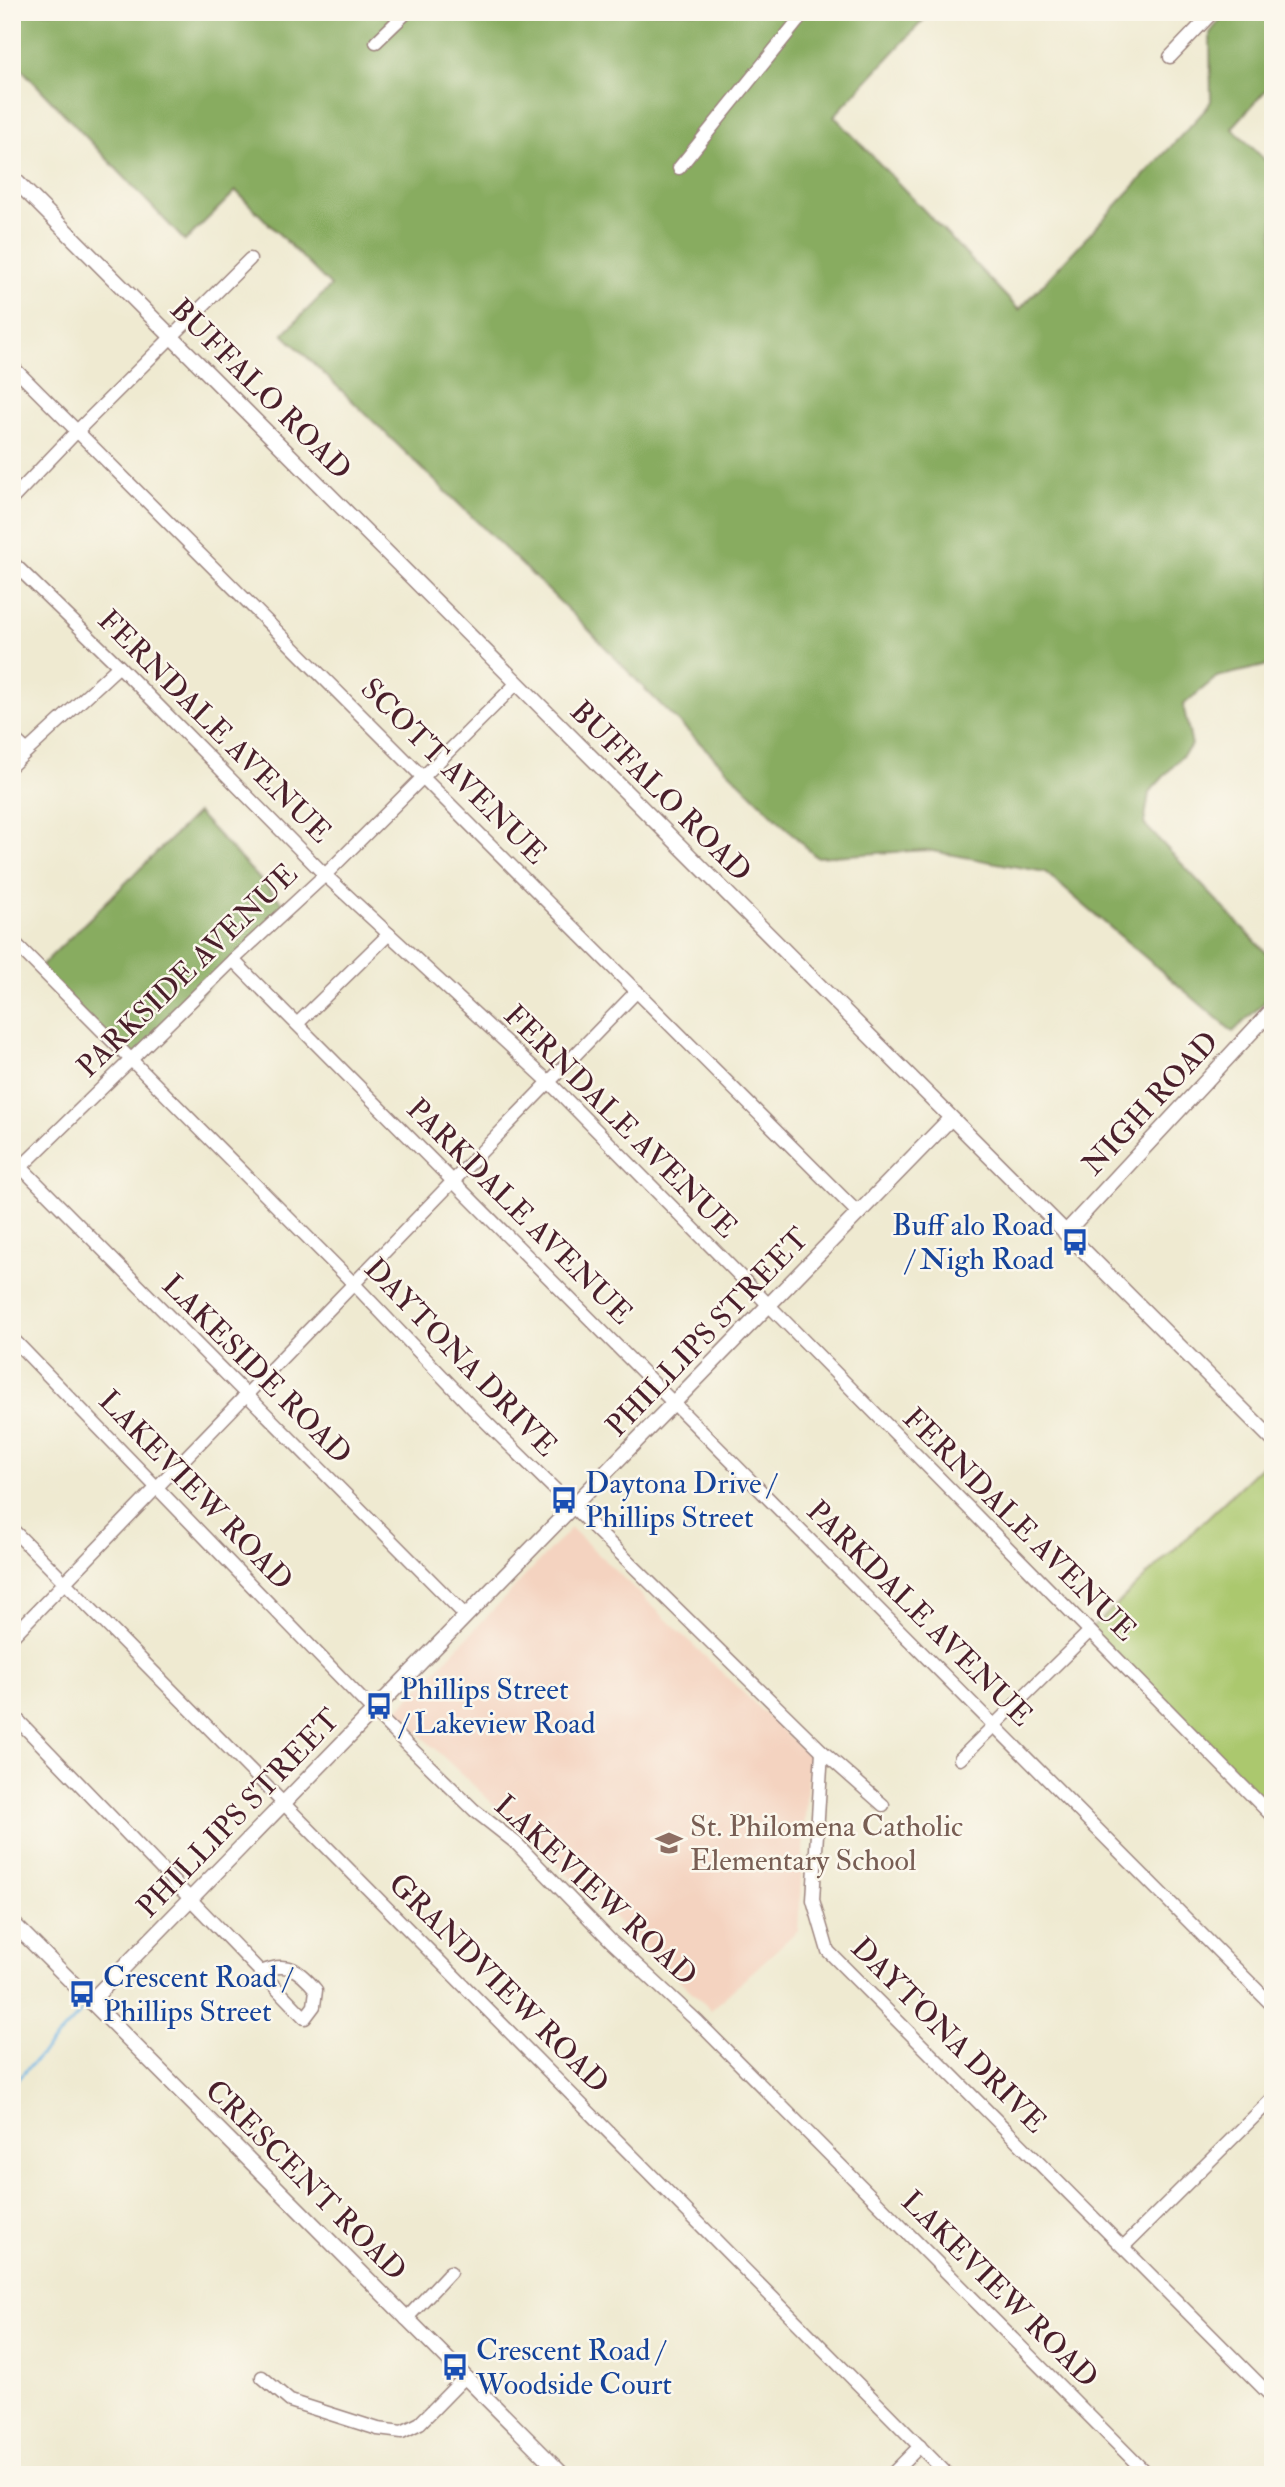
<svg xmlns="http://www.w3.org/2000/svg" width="1285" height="2487" viewBox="0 0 1285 2487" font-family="'IM FELL Double Pica',serif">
<rect width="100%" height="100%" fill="#fbf7ec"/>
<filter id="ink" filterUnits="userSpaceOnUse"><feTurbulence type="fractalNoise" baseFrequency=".0143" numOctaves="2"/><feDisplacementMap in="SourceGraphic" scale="14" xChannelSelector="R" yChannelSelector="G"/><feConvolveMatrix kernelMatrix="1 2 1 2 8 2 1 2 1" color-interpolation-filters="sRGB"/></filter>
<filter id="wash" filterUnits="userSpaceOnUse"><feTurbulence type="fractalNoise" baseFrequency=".00686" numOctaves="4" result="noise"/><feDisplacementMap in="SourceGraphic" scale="28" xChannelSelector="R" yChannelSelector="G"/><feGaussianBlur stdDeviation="1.57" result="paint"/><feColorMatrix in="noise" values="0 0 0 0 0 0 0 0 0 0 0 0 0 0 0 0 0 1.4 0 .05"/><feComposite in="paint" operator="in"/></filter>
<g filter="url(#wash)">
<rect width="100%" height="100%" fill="#efead1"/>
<polygon fill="#f4d3c0" points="571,1528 809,1756 798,1930 711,2010 396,1712"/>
<polygon fill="#abc86e" stroke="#7a744c" stroke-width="2" points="1273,1455 1273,1816 1089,1631"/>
<g fill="#88ac61" stroke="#696646" stroke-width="2">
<polygon points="12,12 931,12 834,116 1019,310 1206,109 1211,101 1210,33 1226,12 1273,12 1273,82 1232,128 1273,168 1273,664 1217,677 1183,705 1192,745 1149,793 1144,824 1273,960 1273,994 1233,1032 1045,872 927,850 816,857 647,691 583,624 283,334 331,286 236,191 185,241 12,59"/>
<polygon points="197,813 289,910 130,1060 39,968"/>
</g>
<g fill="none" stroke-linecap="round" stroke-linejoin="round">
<polyline stroke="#71b7e8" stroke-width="2.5" points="12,2085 86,2007"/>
</g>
</g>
<g filter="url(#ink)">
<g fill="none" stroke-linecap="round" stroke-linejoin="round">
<defs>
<g id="minor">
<polyline points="376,42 407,12"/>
<polyline points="1170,57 1213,12"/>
<polyline points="679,168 805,12"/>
<polyline points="12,366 859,1214"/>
<polyline points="12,499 77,431 250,259"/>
<polyline points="12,562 119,666 325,875 549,1082 1273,1817"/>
<polyline points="12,737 27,751"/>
<polyline points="12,765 119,666"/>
<polyline points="12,940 354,1284 483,1419 822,1751 883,1805"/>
<polyline points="233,960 1273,2006"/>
<polyline points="297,1024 389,934"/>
<polyline points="12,1158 466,1616"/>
<polyline points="12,1176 233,960 325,875 517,683"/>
<polyline points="12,1338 373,1711 474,1810 516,1843 611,1941 698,2022 1148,2475"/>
<polyline points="12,1529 948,2475"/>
<polyline points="12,1637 637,991"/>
<path d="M12,1714l293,304 9,-12 2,-16c-17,-20 -28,-30 -55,-18"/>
<polyline points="822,1751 813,1900 828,1951 1273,2398"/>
<polyline points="960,1759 1089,1632"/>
<polyline points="1123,2247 1273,2098"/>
<polyline points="406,2319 450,2272"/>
<polyline points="262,2377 290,2401 378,2429 402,2432 420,2423 465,2377"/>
<polyline points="891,2475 920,2446"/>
</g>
<g id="tertiary">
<polyline points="12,177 1273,1440"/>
<polyline points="1065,1233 1273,1009"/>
<polyline points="12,1922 563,2475"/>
<polyline points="90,2002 950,1119"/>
</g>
</defs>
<use href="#minor" stroke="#9c847e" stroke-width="15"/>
<use href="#tertiary" stroke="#9c847e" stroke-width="17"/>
<use href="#minor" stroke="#fff" stroke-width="12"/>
<use href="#tertiary" stroke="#fff" stroke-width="14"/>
</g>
</g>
<defs>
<symbol id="bus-bare" viewBox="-9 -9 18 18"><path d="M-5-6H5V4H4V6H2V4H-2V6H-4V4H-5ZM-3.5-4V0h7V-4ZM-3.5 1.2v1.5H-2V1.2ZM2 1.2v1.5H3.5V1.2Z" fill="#1a4fb4" stroke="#fbf7ec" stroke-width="2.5" paint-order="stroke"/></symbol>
<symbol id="school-bare" viewBox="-9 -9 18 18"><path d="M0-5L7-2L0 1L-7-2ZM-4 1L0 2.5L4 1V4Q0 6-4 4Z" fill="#8d6e63" stroke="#fbf7ec" stroke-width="2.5" paint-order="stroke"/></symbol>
</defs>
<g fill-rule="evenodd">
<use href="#bus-bare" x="1056" y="1223" width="38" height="38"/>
<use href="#bus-bare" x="545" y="1481" width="38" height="38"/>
<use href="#bus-bare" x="360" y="1687" width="38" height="38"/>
<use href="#school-bare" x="650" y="1824" width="38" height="38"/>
<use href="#bus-bare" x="63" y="1975" width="38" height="38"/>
<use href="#bus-bare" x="436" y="2348" width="38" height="38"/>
</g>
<g text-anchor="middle" stroke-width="5" stroke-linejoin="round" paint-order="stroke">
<g font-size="30" fill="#4a1f2b" stroke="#fbf7ec">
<text transform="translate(261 389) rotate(45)" y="10">BUFFALO ROAD</text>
<text transform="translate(215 726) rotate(45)" y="10">FERNDALE AVENUE</text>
<text transform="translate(454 771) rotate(45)" y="10">SCOTT AVENUE</text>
<text transform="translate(661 791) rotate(45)" y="10">BUFFALO ROAD</text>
<text transform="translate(187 970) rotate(-44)" y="10">PARKSIDE AVENUE</text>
<text transform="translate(1150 1103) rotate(-47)" y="10">NIGH ROAD</text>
<text transform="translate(621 1121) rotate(45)" y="10">FERNDALE AVENUE</text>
<text transform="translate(520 1211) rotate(45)" y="10">PARKDALE AVENUE</text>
<text transform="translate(707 1332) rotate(-46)" y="10">PHILLIPS STREET</text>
<text transform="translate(461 1357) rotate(46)" y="10">DAYTONA DRIVE</text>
<text transform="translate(257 1369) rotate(45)" y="10">LAKESIDE ROAD</text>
<text transform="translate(196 1490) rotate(46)" y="10">LAKEVIEW ROAD</text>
<text transform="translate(1020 1524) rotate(45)" y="10">FERNDALE AVENUE</text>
<text transform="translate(920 1613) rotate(45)" y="10">PARKDALE AVENUE</text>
<text transform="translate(238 1813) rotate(-46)" y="10">PHILLIPS STREET</text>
<text transform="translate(596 1890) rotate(43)" y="10">LAKEVIEW ROAD</text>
<text transform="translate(499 1983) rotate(45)" y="10">GRANDVIEW ROAD</text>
<text transform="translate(949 2035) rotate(45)" y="10">DAYTONA DRIVE</text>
<text transform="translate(306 2180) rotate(45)" y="10">CRESCENT ROAD</text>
<text transform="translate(1000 2289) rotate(45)" y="10">LAKEVIEW ROAD</text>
</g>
<g font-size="30" fill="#164399" stroke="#fbf7ec" text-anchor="start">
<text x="1054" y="1235" text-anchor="end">Buff alo Road<tspan x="1054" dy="34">/ Nigh Road</tspan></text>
<text x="585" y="1493">Daytona Drive /<tspan x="585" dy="34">Phillips Street</tspan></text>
<text x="400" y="1699">Phillips Street<tspan x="400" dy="34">/ Lakeview Road</tspan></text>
<text x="103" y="1987">Crescent Road /<tspan x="103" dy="34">Phillips Street</tspan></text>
<text x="476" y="2360">Crescent Road /<tspan x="476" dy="34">Woodside Court</tspan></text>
</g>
<g font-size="30" fill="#785e54" stroke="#fbf7ec" text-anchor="start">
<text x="690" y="1836">St. Philomena Catholic<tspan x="690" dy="34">Elementary School</tspan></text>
</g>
</g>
<rect width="1285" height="2487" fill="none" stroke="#fbf7ec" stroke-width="42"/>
</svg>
